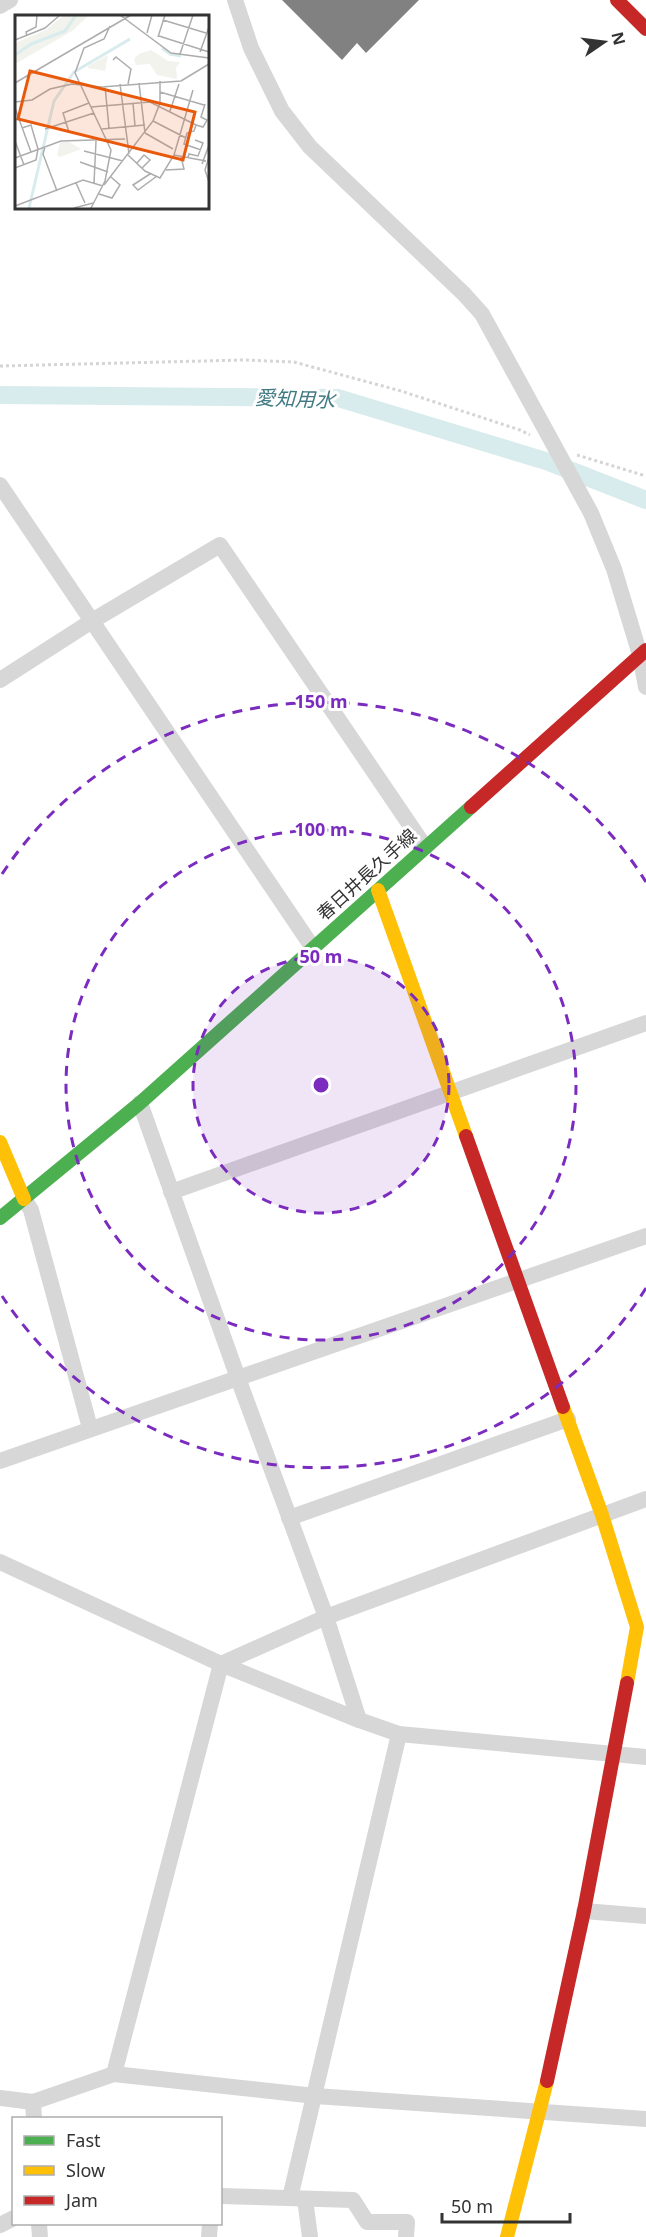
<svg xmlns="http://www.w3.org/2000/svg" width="646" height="2237" viewBox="0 0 646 2237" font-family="'Noto Sans','Noto Sans JP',sans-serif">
<rect width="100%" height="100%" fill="#fff"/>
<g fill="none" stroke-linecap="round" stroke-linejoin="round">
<polyline stroke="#d8ebed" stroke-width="18" points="0,395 338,398 549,462 646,500"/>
</g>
<polygon fill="#818181" points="282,0 419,0 366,53 357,43 342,60"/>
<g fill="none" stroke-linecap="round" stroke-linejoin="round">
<g stroke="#d5d5d5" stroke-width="3" stroke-dasharray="3 3" stroke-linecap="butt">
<polyline points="0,366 244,360 294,362 401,391 520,430 530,435"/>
<polyline points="577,455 646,476"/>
</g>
<g stroke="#d7d7d7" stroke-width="16">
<polyline points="235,0 251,48 282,111 310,147 464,294 482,314 591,513 614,569 640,655 646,687"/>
<polyline points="0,6 10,0"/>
<polyline points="0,485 313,948"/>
<polyline points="0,680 92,621 220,545 425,847"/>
<polyline points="140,1103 238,1378 326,1617 359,1720"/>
<polyline points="171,1192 646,1023"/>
<polyline points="24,1199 31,1210 90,1428"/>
<polyline points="0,1461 646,1236"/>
<polyline points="289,1518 568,1419"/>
<polyline points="0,1562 221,1664 359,1720 399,1734 646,1757"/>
<polyline points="221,1664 326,1617 646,1499"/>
<polyline points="584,1911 646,1916"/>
<polyline points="114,2074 221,1664"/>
<polyline points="0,2098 33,2102 114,2074 315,2096 646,2119"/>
<polyline points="33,2102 34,2118"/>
<polyline points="220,2196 353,2200 367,2222 407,2222 406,2237"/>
<polyline points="290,2198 399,1734"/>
<polyline points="305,2199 310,2237"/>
<polyline points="39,2224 40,2237"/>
<polyline points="0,2225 14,2218"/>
<polyline points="209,2237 210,2224"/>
</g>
<polyline stroke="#4caf50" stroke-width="14" points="0,1218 140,1103 471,807"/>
<g stroke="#ffc107" stroke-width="14">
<polyline points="378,890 466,1136"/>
<polyline points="0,1142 24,1199"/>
<polyline points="563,1407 602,1515 637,1627 627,1683"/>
<polyline points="507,2237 547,2081"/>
</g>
<g stroke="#c62828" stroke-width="14">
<polyline points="617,0 646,29"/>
<polyline points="471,807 646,650"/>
<polyline points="466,1136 563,1407"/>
<polyline points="547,2081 584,1911 627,1683"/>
</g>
</g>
<circle cx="321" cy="1085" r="128" fill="#7b2cbf" fill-opacity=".12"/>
<g fill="none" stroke="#7b2cbf" stroke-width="3" stroke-dasharray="10 8">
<circle cx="321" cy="1085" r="128"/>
<circle cx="321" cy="1085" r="255"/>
<path d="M646 1288A383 383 0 0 1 2 1296M2 874A383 383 0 0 1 646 882"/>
</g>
<g text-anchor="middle" stroke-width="6" stroke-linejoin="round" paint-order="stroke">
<g font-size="18" fill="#333" stroke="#fff">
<text transform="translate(367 875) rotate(-42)" y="6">春日井長久手線</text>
</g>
<g font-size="20" font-style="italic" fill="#417a83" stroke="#fff">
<text transform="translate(295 399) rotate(2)" y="7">愛知用水</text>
</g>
</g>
<g transform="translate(15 15)">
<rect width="194" height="194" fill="#fff"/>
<path d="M49,0h25l-17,16 -57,33v-21l31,-13zM136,35l17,11 12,1 -4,6 1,11 -20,-4 -7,-11 -14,1 -2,-6 5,-5zM93,40l-3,16 -17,-3v-2zM45,127h9l12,7 -21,8 -3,-2z" fill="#f1f3ec"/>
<path fill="none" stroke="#d8ebed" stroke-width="3" d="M147,33l8,6 11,2M0,40l16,-11 34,-13 11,-16M14,193l25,-107 20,-29 56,-33"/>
<path fill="none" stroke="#adadad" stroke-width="1.5" d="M105,0l51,38 38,5M148,5l43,13M132,18l5,-18M12,21l-1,-4 10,-5 1,-12M144,21l50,16M143,22l7,-22M0,25l30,-12 15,-13M185,37l9,-25M165,39l13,-39M98,45l3,-3 15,12 -3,15M0,68l116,-68M124,68l6,50M105,69l9,70M90,71l4,42M145,77l44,13M0,87l17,-2 18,-11 22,-5 29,3 80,-6 28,-17M118,88l2,23M76,92l59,-5 46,23 -2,6 -7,2 -3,11 17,6M0,93l16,44M155,96l9,-27M138,106l33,17M181,110l7,2 4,-7 -6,-3 4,-13M30,114l49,-16M87,114l43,-4M54,117l-6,-19 26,-10M130,118l28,16M0,126l9,24M30,132l-2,7 14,37M69,136l39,10M113,140l17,16 15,7 14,-23 19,-65M159,140l32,6M194,142l-4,13 4,12M0,143l46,-17 64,-2M173,143l1,-4 9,2 5,-13 -8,-3M65,147l28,10M122,148l7,-8 6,5 -8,8M187,149l7,-19M0,153l21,-8 2,-11 -7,-24 -9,3M151,155l18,-1 -3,-12M135,159l-17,11 5,5 19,-14M61,168l9,20M79,168l2,-42M89,170l49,-64 7,-18v-22M84,179l13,4 8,-13 -9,-8M0,191l68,-26 20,6M59,193l19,-5M76,193l14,-27 6,-31 -36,-77 9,-25 20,-9 6,-13"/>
<path fill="#e8590c" fill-opacity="0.15" stroke="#e8590c" stroke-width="3" d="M15,56l165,41 -12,48 -165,-41z"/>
<rect width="194" height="194" fill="none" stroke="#333" stroke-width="3"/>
</g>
<circle cx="321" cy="1085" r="9" fill="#7b2cbf" stroke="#fff" stroke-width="3"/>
<g font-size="18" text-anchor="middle" font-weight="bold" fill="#7b2cbf" stroke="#fff" stroke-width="6" stroke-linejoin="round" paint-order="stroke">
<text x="321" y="708">150 m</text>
<text x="321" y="836">100 m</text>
<text x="321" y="963">50 m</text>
</g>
<rect x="12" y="2117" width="210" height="108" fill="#ffffff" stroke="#adadad" stroke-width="1.5"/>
<rect x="24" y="2136" width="30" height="9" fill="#4caf50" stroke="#adadad" stroke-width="1.5"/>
<text x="66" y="2147" font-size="18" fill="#333333">Fast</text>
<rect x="24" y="2166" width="30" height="9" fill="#ffc107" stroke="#adadad" stroke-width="1.5"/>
<text x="66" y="2177" font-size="18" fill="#333333">Slow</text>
<rect x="24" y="2196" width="30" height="9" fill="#c62828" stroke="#adadad" stroke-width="1.5"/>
<text x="66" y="2207" font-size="18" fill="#333333">Jam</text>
<g transform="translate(604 42) rotate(76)" stroke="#ffffff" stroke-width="4.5" paint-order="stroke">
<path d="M0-4.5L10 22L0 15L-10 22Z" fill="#333333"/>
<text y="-9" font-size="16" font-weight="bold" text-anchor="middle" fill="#333333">N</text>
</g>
<path d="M442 2213v9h128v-9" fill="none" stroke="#333333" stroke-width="3"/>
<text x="451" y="2213" font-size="18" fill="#333333" stroke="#ffffff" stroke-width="4.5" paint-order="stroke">50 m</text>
</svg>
